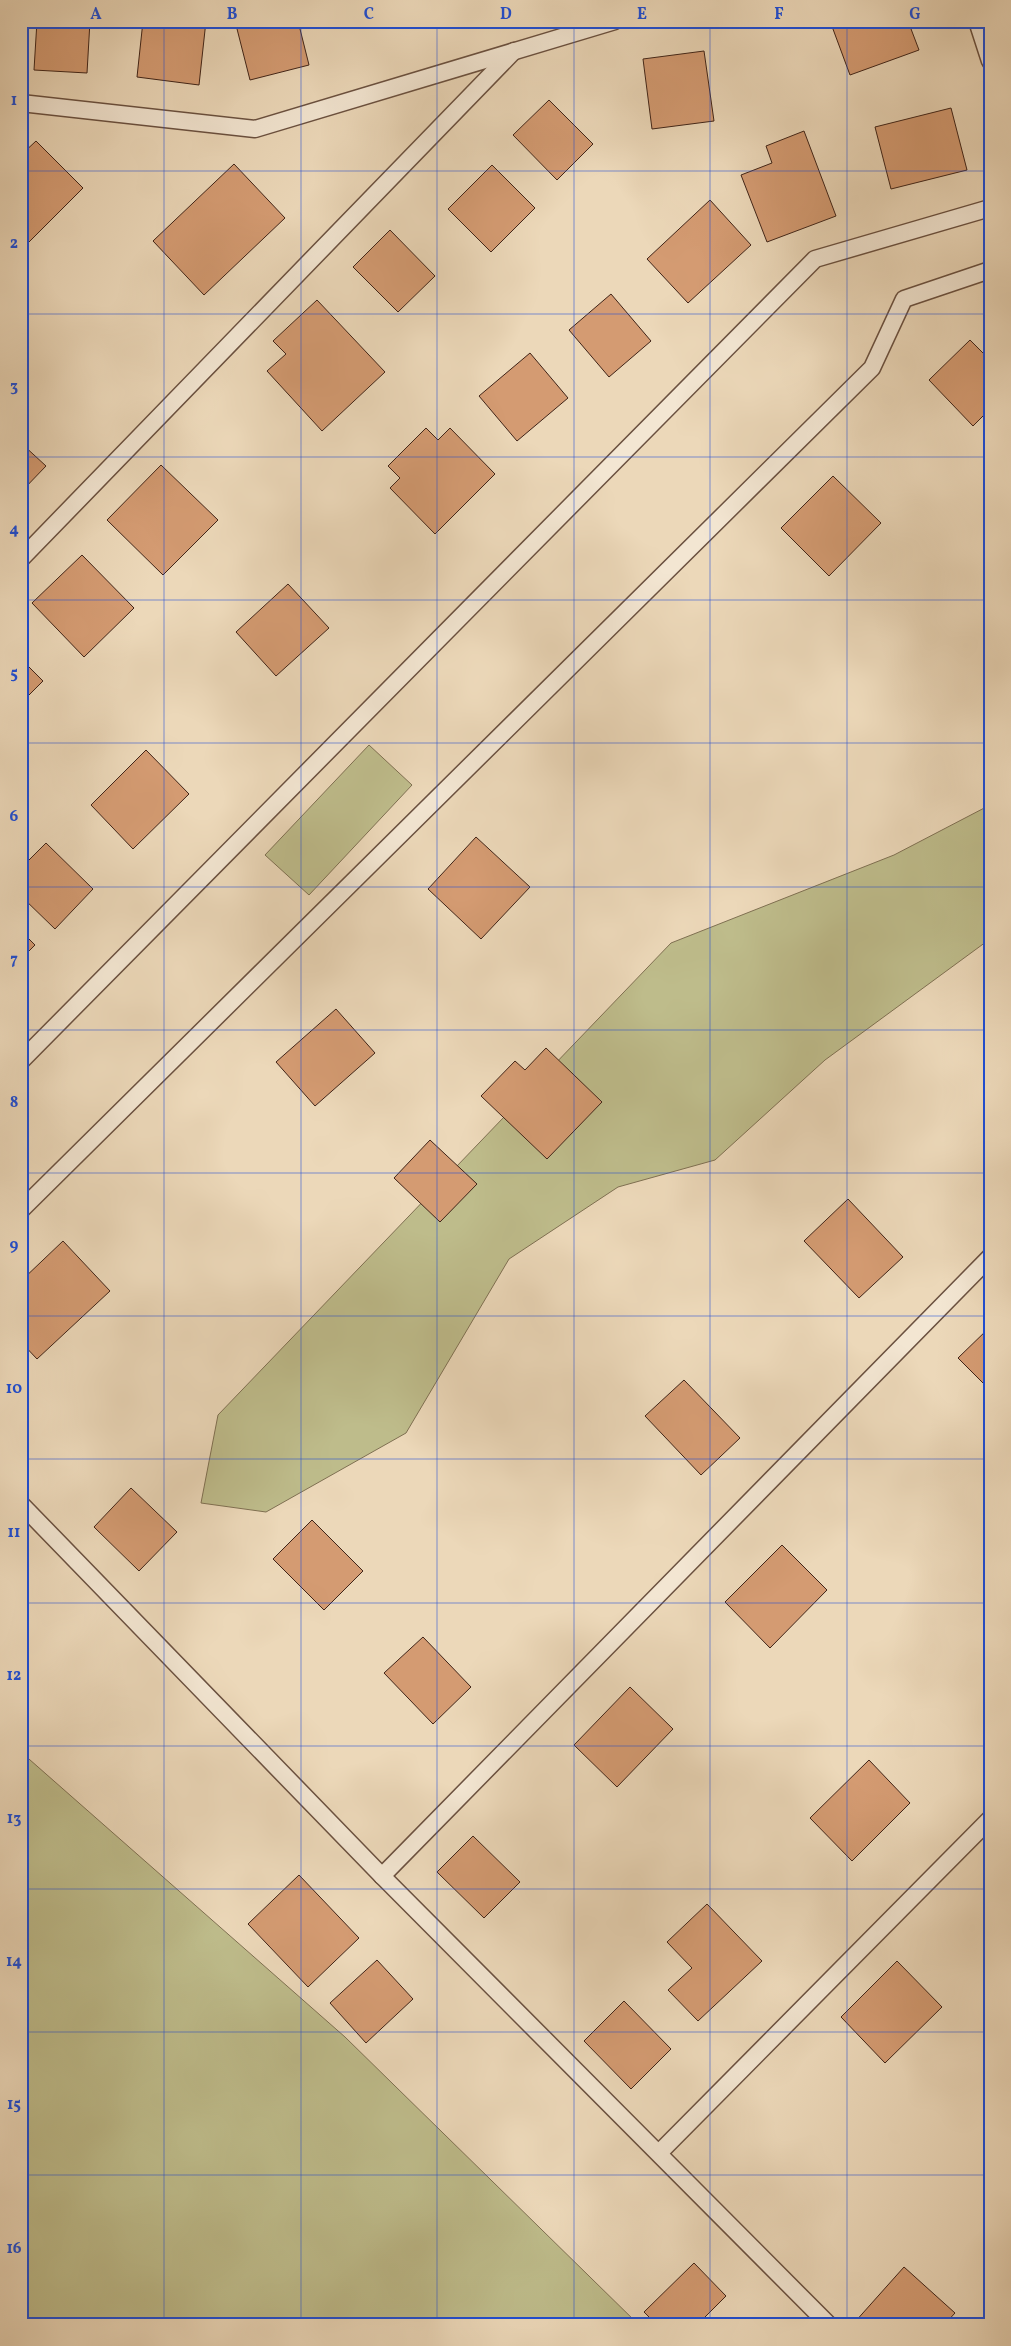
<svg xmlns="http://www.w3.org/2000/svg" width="1011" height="2346" viewBox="0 0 1011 2346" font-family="Vollkorn,serif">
<rect width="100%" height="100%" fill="#ecd8b9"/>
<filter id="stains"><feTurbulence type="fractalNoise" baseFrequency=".004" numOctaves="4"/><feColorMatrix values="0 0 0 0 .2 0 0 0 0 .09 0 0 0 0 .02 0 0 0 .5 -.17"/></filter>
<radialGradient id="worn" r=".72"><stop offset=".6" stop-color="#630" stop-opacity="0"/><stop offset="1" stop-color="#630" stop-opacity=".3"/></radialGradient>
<g fill="#bebc8b" stroke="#7f7052">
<polygon points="369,745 412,785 309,895 265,855"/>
<polygon points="990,805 990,939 825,1060 715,1160 618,1187 509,1259 406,1433 266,1512 201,1503 218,1415 671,943 894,855"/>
<polygon points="21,1752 345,2037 639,2325 21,2325"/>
</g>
<g fill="#d49b72" stroke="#402418">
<polygon points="37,21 90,21 87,73 34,70"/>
<polygon points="143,21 206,21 199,85 137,77"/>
<polygon points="235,21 298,21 309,65 250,80"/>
<polygon points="830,21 908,21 919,50 850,75"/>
<polygon points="704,51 714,121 652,129 643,59"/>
<polygon points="549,100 593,144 557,180 513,135"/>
<polygon points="951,108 967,170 891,189 875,127"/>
<polygon points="804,131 836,216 767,242 741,175 772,163 766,146"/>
<polygon points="36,141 83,188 23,248 21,155"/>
<polygon points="234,164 285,218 204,295 153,241"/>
<polygon points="492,165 535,208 491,252 448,209"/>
<polygon points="710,200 751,245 688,303 647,259"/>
<polygon points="390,230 435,276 398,312 353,267"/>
<polygon points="611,294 651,341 609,377 569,330"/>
<polygon points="317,300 385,372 322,431 267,371 286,354 273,341"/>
<polygon points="970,340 990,360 990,409 973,426 929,380"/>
<polygon points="530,353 568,398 517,441 479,396"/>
<polygon points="426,428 438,440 450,428 495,474 435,534 390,488 400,478 388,466"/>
<polygon points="21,443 46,466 21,492"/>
<polygon points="161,465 218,520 163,575 107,520"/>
<polygon points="833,476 881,523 829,576 781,528"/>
<polygon points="82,555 134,608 84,657 32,603"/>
<polygon points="288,584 329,628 276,676 236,632"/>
<polygon points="21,659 43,681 21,703"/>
<polygon points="146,750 189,794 133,849 91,805"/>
<polygon points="476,837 530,887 481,939 428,889"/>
<polygon points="46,843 93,889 55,929 21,896 21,868"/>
<polygon points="21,931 35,945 21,959"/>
<polygon points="336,1009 375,1053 315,1106 276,1062"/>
<polygon points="546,1048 602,1102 547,1159 481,1096 515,1061 525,1070"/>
<polygon points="430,1140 477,1184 440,1222 394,1178"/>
<polygon points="848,1199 903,1257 859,1298 804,1241"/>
<polygon points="63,1241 110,1291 37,1359 21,1342 21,1281"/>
<polygon points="990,1327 990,1390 958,1358"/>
<polygon points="684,1380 740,1438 701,1475 645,1416"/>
<polygon points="131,1488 177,1532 139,1571 94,1527"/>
<polygon points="312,1520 363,1571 324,1610 273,1559"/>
<polygon points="782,1545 827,1590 770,1648 725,1602"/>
<polygon points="423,1637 471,1687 433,1724 384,1673"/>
<polygon points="630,1687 673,1729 617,1787 574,1745"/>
<polygon points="869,1760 910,1803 852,1861 810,1818"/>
<polygon points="473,1836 520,1882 484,1918 437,1872"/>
<polygon points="299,1875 359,1938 308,1987 248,1924"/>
<polygon points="707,1904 762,1961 698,2021 668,1990 692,1968 667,1942"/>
<polygon points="377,1960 413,1999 366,2043 330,2003"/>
<polygon points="897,1961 942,2007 885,2063 841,2017"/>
<polygon points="624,2001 671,2049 631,2089 584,2041"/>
<polygon points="694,2263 726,2296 697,2325 657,2325 644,2312"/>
<polygon points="904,2267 955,2313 944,2325 856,2325 854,2323"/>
</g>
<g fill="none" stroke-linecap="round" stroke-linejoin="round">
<defs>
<g id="service">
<polyline points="977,21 990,61"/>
<polyline points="21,103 255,129 615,21"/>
<polyline points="21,559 514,51"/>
<polyline points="21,1061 815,259 990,208"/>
<polyline points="21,1210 872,368 904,299 990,270"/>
<polyline points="21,1504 382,1876 829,2325"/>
<polyline points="382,1876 990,1257"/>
<polyline points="659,2153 990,1819"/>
</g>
</defs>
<use href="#service" stroke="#6b5140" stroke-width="19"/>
<use href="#service" stroke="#f3e6d2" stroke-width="16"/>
</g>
<path fill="none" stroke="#1d4ed8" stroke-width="1" stroke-opacity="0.55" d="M164,21v2304M301,21v2304M437,21v2304M574,21v2304M710,21v2304M847,21v2304M21,171h969M21,314h969M21,457h969M21,600h969M21,743h969M21,887h969M21,1030h969M21,1173h969M21,1316h969M21,1459h969M21,1603h969M21,1746h969M21,1889h969M21,2032h969M21,2175h969"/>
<rect width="1011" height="2346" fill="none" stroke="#ecd8b9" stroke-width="55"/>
<rect x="28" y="28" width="956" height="2290" fill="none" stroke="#1d4ed8" stroke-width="2"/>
<g font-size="16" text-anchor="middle" font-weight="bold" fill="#1d4ed8">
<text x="96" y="19">A</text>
<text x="232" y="19">B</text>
<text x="369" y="19">C</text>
<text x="506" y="19">D</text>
<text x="642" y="19">E</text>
<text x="779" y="19">F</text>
<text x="915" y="19">G</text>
<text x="14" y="105">1</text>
<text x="14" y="248">2</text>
<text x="14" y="391">3</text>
<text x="14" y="534">4</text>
<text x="14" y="678">5</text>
<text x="14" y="821">6</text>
<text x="14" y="964">7</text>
<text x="14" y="1107">8</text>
<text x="14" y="1250">9</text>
<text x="14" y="1393">10</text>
<text x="14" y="1537">11</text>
<text x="14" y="1680">12</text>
<text x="14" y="1823">13</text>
<text x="14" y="1966">14</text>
<text x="14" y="2109">15</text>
<text x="14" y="2253">16</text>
</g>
<rect width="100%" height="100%" filter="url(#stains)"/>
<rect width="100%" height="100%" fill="url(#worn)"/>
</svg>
